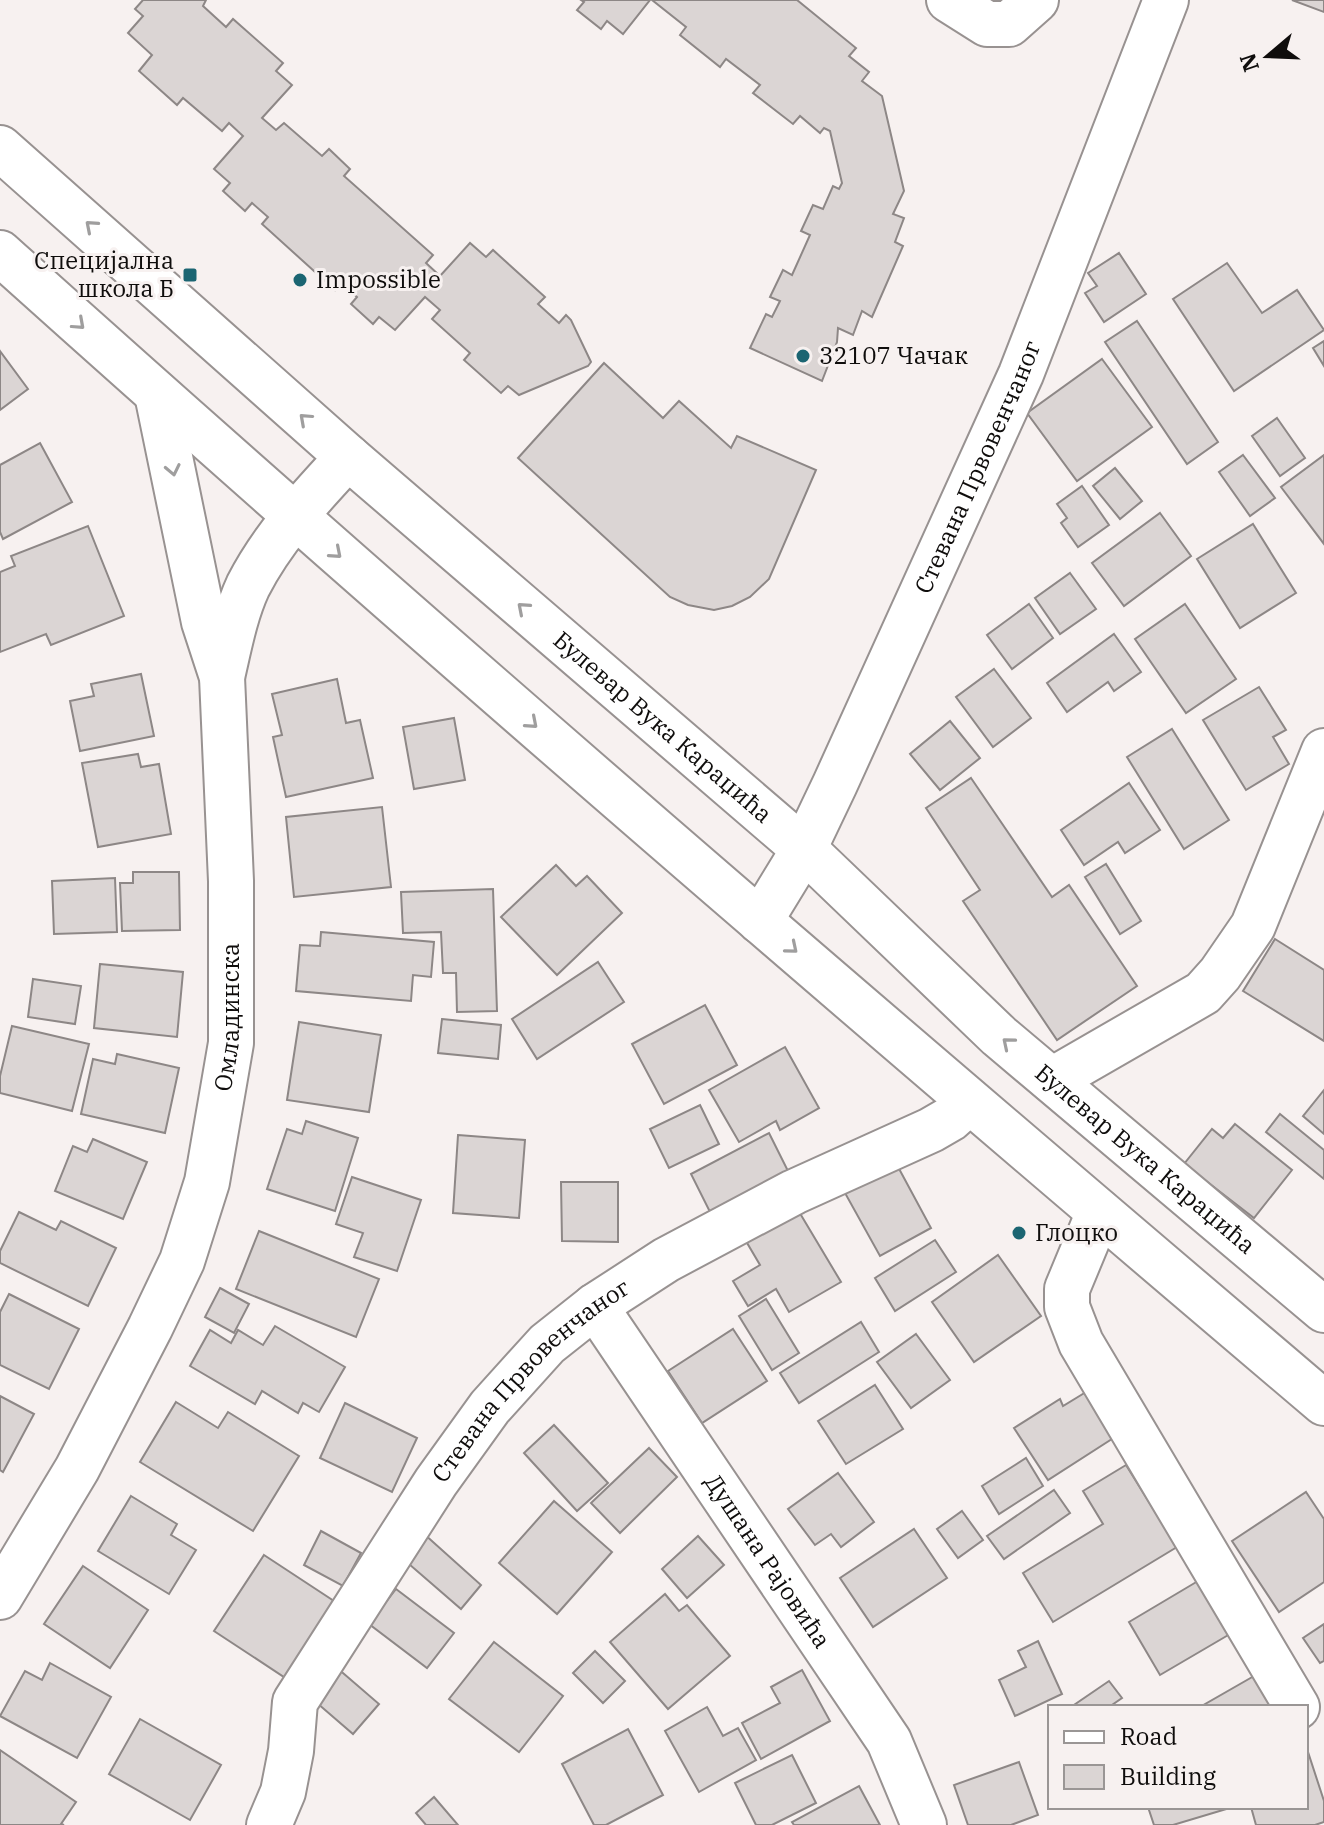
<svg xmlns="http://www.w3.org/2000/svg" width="1324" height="1825" viewBox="0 0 1324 1825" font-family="'IBM Plex Serif',serif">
<rect width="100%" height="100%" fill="#f7f1f0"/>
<g fill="#dbd5d4" stroke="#8d8786" stroke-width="2">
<polygon points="143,0 206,0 203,6 226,27 233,19 283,63 276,71 292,85 262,118 276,130 284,123 322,156 329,149 350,169 344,176 433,255 426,263 440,276 470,243 486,257 493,250 545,297 538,304 559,323 566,315 571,320 591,362 588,366 519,395 508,386 501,393 464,360 470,353 432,319 440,310 425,297 395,330 379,317 373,324 351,304 357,297 341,282 335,290 262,224 268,217 252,203 245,211 223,191 230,183 214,169 243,136 229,123 222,131 183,98 177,105 139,71 152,55 128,33 143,16 135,9"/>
<polygon points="581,0 650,0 623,34 607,21 601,29 577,10 584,2"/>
<polygon points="652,0 797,0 856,48 849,56 869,72 862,81 882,96 904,191 893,214 904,218 895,242 903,246 872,317 862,311 853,335 838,328 837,342 822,381 750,348 766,314 772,317 780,301 770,297 783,270 792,275 810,235 801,231 813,205 823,209 833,186 839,189 842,183 830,131 824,128 820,133 800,116 793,124 753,93 760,85 726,59 720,67 680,35 686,27"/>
<polygon points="1292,0 1324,0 1324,12"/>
<polygon points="1119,253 1146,294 1104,322 1085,293 1097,286 1088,273"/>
<polygon points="1227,263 1262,313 1297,290 1324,330 1234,391 1173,299"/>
<polygon points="1137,321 1218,442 1187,464 1105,342"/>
<polygon points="1324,341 1324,366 1313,348"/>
<polygon points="0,351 28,389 0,410"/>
<polygon points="1102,359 1152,427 1077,481 1027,413"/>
<polygon points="604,363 663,418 679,401 731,448 737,436 816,470 769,579 750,597 732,606 714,610 688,605 670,597 518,458"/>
<polygon points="1277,418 1305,458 1280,476 1252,436"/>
<polygon points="40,443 72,502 3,539 0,532 0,465"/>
<polygon points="1243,455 1275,498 1250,516 1219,472"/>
<polygon points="1324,455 1324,544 1281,487"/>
<polygon points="1115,468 1142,501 1120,519 1093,486"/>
<polygon points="1082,486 1109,525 1078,547 1061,523 1067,518 1057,504"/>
<polygon points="1160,513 1191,556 1124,606 1092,563"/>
<polygon points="1253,524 1296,593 1240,628 1197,559"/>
<polygon points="88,526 124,616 51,645 46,634 0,652 0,572 15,566 11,556"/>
<polygon points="1070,573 1096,609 1060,634 1035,598"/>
<polygon points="1029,604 1053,638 1012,669 987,635"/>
<polygon points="1185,604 1236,679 1186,713 1135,639"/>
<polygon points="1114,634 1141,672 1114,691 1108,682 1067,712 1047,683"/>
<polygon points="994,669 1031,718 993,747 956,697"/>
<polygon points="141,674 154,736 80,751 70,701 94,696 91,684"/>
<polygon points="337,679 346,723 360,720 373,778 286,797 273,737 282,735 272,694"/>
<polygon points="1259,687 1286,730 1273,737 1289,764 1246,790 1203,720"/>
<polygon points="454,718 465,780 414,789 403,727"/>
<polygon points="950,721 980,758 940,790 910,754"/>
<polygon points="1172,729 1229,820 1184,849 1127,757"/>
<polygon points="138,754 141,767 159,764 171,834 98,847 82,763"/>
<polygon points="971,778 1052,897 1069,885 1137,986 1057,1040 963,901 980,890 926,808"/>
<polygon points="1129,783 1160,830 1125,853 1118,842 1084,865 1061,830"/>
<polygon points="382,807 391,887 294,897 286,817"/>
<polygon points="1106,864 1141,921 1120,934 1085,877"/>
<polygon points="556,865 576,886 587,876 622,913 557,975 501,917"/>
<polygon points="133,872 179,872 180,930 122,931 120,883 133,883"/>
<polygon points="115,878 117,932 54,934 52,881"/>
<polygon points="493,889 497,1011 457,1012 456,973 443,973 441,932 403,933 401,892"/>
<polygon points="321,932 434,942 431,977 413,975 411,1001 296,991 300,945 320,946"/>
<polygon points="1275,939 1324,970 1324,1041 1243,991"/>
<polygon points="598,962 624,1002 537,1059 512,1019"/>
<polygon points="100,964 183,972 177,1037 94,1028"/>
<polygon points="33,979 81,986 75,1024 28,1017"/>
<polygon points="705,1005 737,1065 664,1104 632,1044"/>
<polygon points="442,1019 501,1025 498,1059 438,1053"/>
<polygon points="299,1022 381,1035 369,1112 287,1100"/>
<polygon points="12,1026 89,1044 72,1111 0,1093 0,1076"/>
<polygon points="785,1047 819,1108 780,1130 776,1121 739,1142 709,1090"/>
<polygon points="117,1054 179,1068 165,1133 81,1114 93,1059 115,1064"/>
<polygon points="1324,1090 1324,1134 1303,1116"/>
<polygon points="700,1105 719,1144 669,1168 650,1129"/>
<polygon points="1280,1114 1324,1150 1324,1179 1266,1132"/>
<polygon points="306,1121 358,1138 335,1211 267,1189 287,1129 302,1134"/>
<polygon points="1235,1124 1292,1170 1254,1218 1184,1164 1212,1129 1223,1138"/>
<polygon points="769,1133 790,1175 712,1216 691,1174"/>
<polygon points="458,1135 525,1140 519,1218 453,1213"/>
<polygon points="93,1139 147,1162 123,1219 55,1191 73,1146 87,1152"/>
<polygon points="897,1165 931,1228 880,1256 845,1193"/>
<polygon points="352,1177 421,1200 397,1271 354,1257 363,1233 336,1224"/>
<polygon points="561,1182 618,1182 618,1242 562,1241"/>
<polygon points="795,1205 841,1282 789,1312 776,1289 748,1306 733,1281 760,1265 743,1236"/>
<polygon points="19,1212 56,1230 61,1221 116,1248 88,1306 0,1263 0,1251"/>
<polygon points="259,1231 379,1279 356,1337 236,1289"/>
<polygon points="935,1240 956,1272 895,1311 875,1278"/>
<polygon points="998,1255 1041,1316 974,1362 932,1302"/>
<polygon points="220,1288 249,1304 234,1333 205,1317"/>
<polygon points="9,1294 79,1329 49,1389 0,1365 0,1312"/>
<polygon points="766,1299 799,1353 772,1370 739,1316"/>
<polygon points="861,1322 879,1352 799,1403 780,1373"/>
<polygon points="275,1326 345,1367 319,1412 303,1403 298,1413 262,1391 255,1404 190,1366 210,1330 231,1343 238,1330 263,1345"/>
<polygon points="733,1329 767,1381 702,1423 668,1371"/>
<polygon points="916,1334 950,1380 911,1408 877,1362"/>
<polygon points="875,1385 903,1429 846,1464 818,1421"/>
<polygon points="1086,1392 1115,1437 1048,1480 1014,1428 1060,1399 1063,1406"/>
<polygon points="0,1396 34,1414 3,1472 0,1470"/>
<polygon points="176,1402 218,1428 228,1412 299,1456 253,1531 140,1462"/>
<polygon points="345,1403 417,1438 392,1492 320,1458"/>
<polygon points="554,1425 608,1483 577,1511 524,1453"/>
<polygon points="649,1448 677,1477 620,1533 591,1503"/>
<polygon points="1026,1458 1043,1486 999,1514 982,1486"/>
<polygon points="1126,1465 1177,1547 1053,1622 1023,1573 1103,1524 1083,1491"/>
<polygon points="838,1473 874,1522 841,1547 831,1534 815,1545 788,1509"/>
<polygon points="1054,1490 1070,1513 1004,1559 987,1536"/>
<polygon points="1306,1492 1324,1519 1324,1582 1279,1612 1232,1541"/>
<polygon points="131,1496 177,1524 171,1535 196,1550 169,1594 98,1551"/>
<polygon points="554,1501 612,1552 557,1614 499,1563"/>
<polygon points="962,1511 983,1540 958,1558 937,1529"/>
<polygon points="914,1529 947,1578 873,1627 840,1578"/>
<polygon points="321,1531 361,1553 343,1586 304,1565"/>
<polygon points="423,1533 481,1585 461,1609 402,1558"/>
<polygon points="698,1536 724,1565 687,1598 662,1569"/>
<polygon points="264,1555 337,1603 287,1679 214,1631"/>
<polygon points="83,1566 148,1610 110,1668 44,1624"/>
<polygon points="1198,1581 1230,1634 1160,1675 1129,1622"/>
<polygon points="396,1589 454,1633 427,1668 369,1624"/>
<polygon points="665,1594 679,1611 687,1605 730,1656 668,1709 610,1642"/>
<polygon points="1324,1624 1324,1661 1320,1663 1303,1638"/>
<polygon points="1038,1641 1062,1694 1015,1716 999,1680 1026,1667 1018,1651"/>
<polygon points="494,1642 563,1696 519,1752 449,1699"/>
<polygon points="595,1651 625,1681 603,1703 573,1673"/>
<polygon points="50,1663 111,1697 77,1758 0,1716 25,1671 42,1680"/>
<polygon points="336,1667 379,1704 353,1734 310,1697"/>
<polygon points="802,1670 830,1721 761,1759 742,1723 780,1703 771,1687"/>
<polygon points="1254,1676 1273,1707 1200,1707"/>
<polygon points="1109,1681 1122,1698 1109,1707 1071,1707"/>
<polygon points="707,1707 723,1736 738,1728 756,1760 699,1792 665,1731"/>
<polygon points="140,1719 221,1765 190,1820 109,1774"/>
<polygon points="628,1729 663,1795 606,1825 594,1825 562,1764"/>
<polygon points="0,1750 76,1802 61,1824 64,1825 0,1825"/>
<polygon points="1306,1752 1308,1752 1324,1801 1324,1822 1315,1825 1256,1825 1251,1807 1306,1807"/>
<polygon points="792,1755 816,1803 772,1825 756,1825 735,1783"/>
<polygon points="1019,1762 1038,1815 1011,1825 968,1825 954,1785"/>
<polygon points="859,1786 880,1825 794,1825 792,1822"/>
<polygon points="434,1797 458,1825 426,1825 416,1813"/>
<polygon points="1148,1807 1233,1807 1173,1825 1154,1825"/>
</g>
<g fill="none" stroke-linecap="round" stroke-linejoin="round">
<defs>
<g id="minor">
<polyline points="949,0 987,24 1009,24 1036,0"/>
<path id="s1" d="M0,148l348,309 456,392 195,187 325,274"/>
<path d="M0,253c435,391 879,772 1324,1150"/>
<path d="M222,677c7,-30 13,-63 26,-91 25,-49 63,-89 100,-129"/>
<path id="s2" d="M760,921l44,-72 31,-65 186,-410 145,-374"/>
<polyline points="1052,1080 1203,993 1220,974 1253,926 1324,751"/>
<polyline points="1099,1212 1067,1289 1067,1307 1081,1343 1297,1707"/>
<path id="s3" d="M595,1306l294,435 35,84"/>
<path id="s4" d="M0,1597l77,-128 73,-141 32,-67 25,-79 24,-139v-162l-9,-204 -18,-55 -47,-228"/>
<path id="s5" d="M269,1825l14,-33 8,-41 4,-49 141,-220 54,-75 57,-63 48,-38 71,-46 128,-68 137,-62 19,-11 19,-17"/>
</g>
</defs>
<use href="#minor" stroke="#989291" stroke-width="48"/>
<use href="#minor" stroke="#fff" stroke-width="44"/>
</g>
<defs><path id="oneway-chevron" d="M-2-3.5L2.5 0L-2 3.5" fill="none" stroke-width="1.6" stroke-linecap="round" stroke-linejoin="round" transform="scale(2)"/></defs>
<g stroke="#9f9e9e">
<use href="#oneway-chevron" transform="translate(91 226) rotate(-139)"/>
<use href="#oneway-chevron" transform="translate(79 324) rotate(42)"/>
<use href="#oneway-chevron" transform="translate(305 419) rotate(-138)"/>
<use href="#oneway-chevron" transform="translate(173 470) rotate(78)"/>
<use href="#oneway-chevron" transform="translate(336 553) rotate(41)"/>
<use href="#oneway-chevron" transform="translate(523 608) rotate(-139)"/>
<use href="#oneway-chevron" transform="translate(532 723) rotate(41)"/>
<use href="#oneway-chevron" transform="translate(792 948) rotate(40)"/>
<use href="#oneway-chevron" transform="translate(1008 1043) rotate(-140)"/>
</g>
<g fill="#1b6572" stroke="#f7f1f0" stroke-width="3">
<rect x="182" y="267" width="16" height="16" rx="4"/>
<circle cx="300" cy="280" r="8"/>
<circle cx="803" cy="356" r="8"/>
<circle cx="1019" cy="1233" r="8"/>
</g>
<g text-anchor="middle" stroke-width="6" stroke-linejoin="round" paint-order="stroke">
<g font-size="24" fill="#0f0d0c" stroke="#f7f1f0" text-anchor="start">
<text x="174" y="269" text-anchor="end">Специјална<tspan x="174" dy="28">школа Б</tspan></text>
<text x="316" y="288">Impossible</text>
<text x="819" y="364">32107 Чачак</text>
<text x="1035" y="1241">Глоцко</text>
</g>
<g font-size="24" fill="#0f0d0c" stroke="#f7f1f0">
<text dy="8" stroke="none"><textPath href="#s2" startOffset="504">Стевана Првовенчаног</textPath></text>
<text dy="8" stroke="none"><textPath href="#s1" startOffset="880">Булевар Вука Караџића</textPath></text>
<text dy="8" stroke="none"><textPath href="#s4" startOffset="632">Омладинска</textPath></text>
<text dy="8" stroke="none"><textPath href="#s1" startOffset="1528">Булевар Вука Караџића</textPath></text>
<text dy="8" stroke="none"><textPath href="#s5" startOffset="528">Стевана Првовенчаног</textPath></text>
<text dy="8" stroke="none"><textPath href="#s3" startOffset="308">Душана Рајовића</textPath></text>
</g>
</g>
<rect x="1048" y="1705" width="260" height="104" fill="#f7f1f0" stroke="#9a9695" stroke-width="2"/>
<rect x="1064" y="1731" width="40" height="12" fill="#ffffff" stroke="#9a9695" stroke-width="2"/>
<text x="1120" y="1745" font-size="24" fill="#0f0d0c">Road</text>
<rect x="1064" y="1765" width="40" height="24" fill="#dbd5d4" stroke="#9a9695" stroke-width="2"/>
<text x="1120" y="1785" font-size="24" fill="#0f0d0c">Building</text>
<g transform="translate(1268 56) rotate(251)" stroke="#f7f1f0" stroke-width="6" paint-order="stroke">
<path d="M0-6L14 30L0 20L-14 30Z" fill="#0f0d0c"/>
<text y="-12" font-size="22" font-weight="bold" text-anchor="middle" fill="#0f0d0c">N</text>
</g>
</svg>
